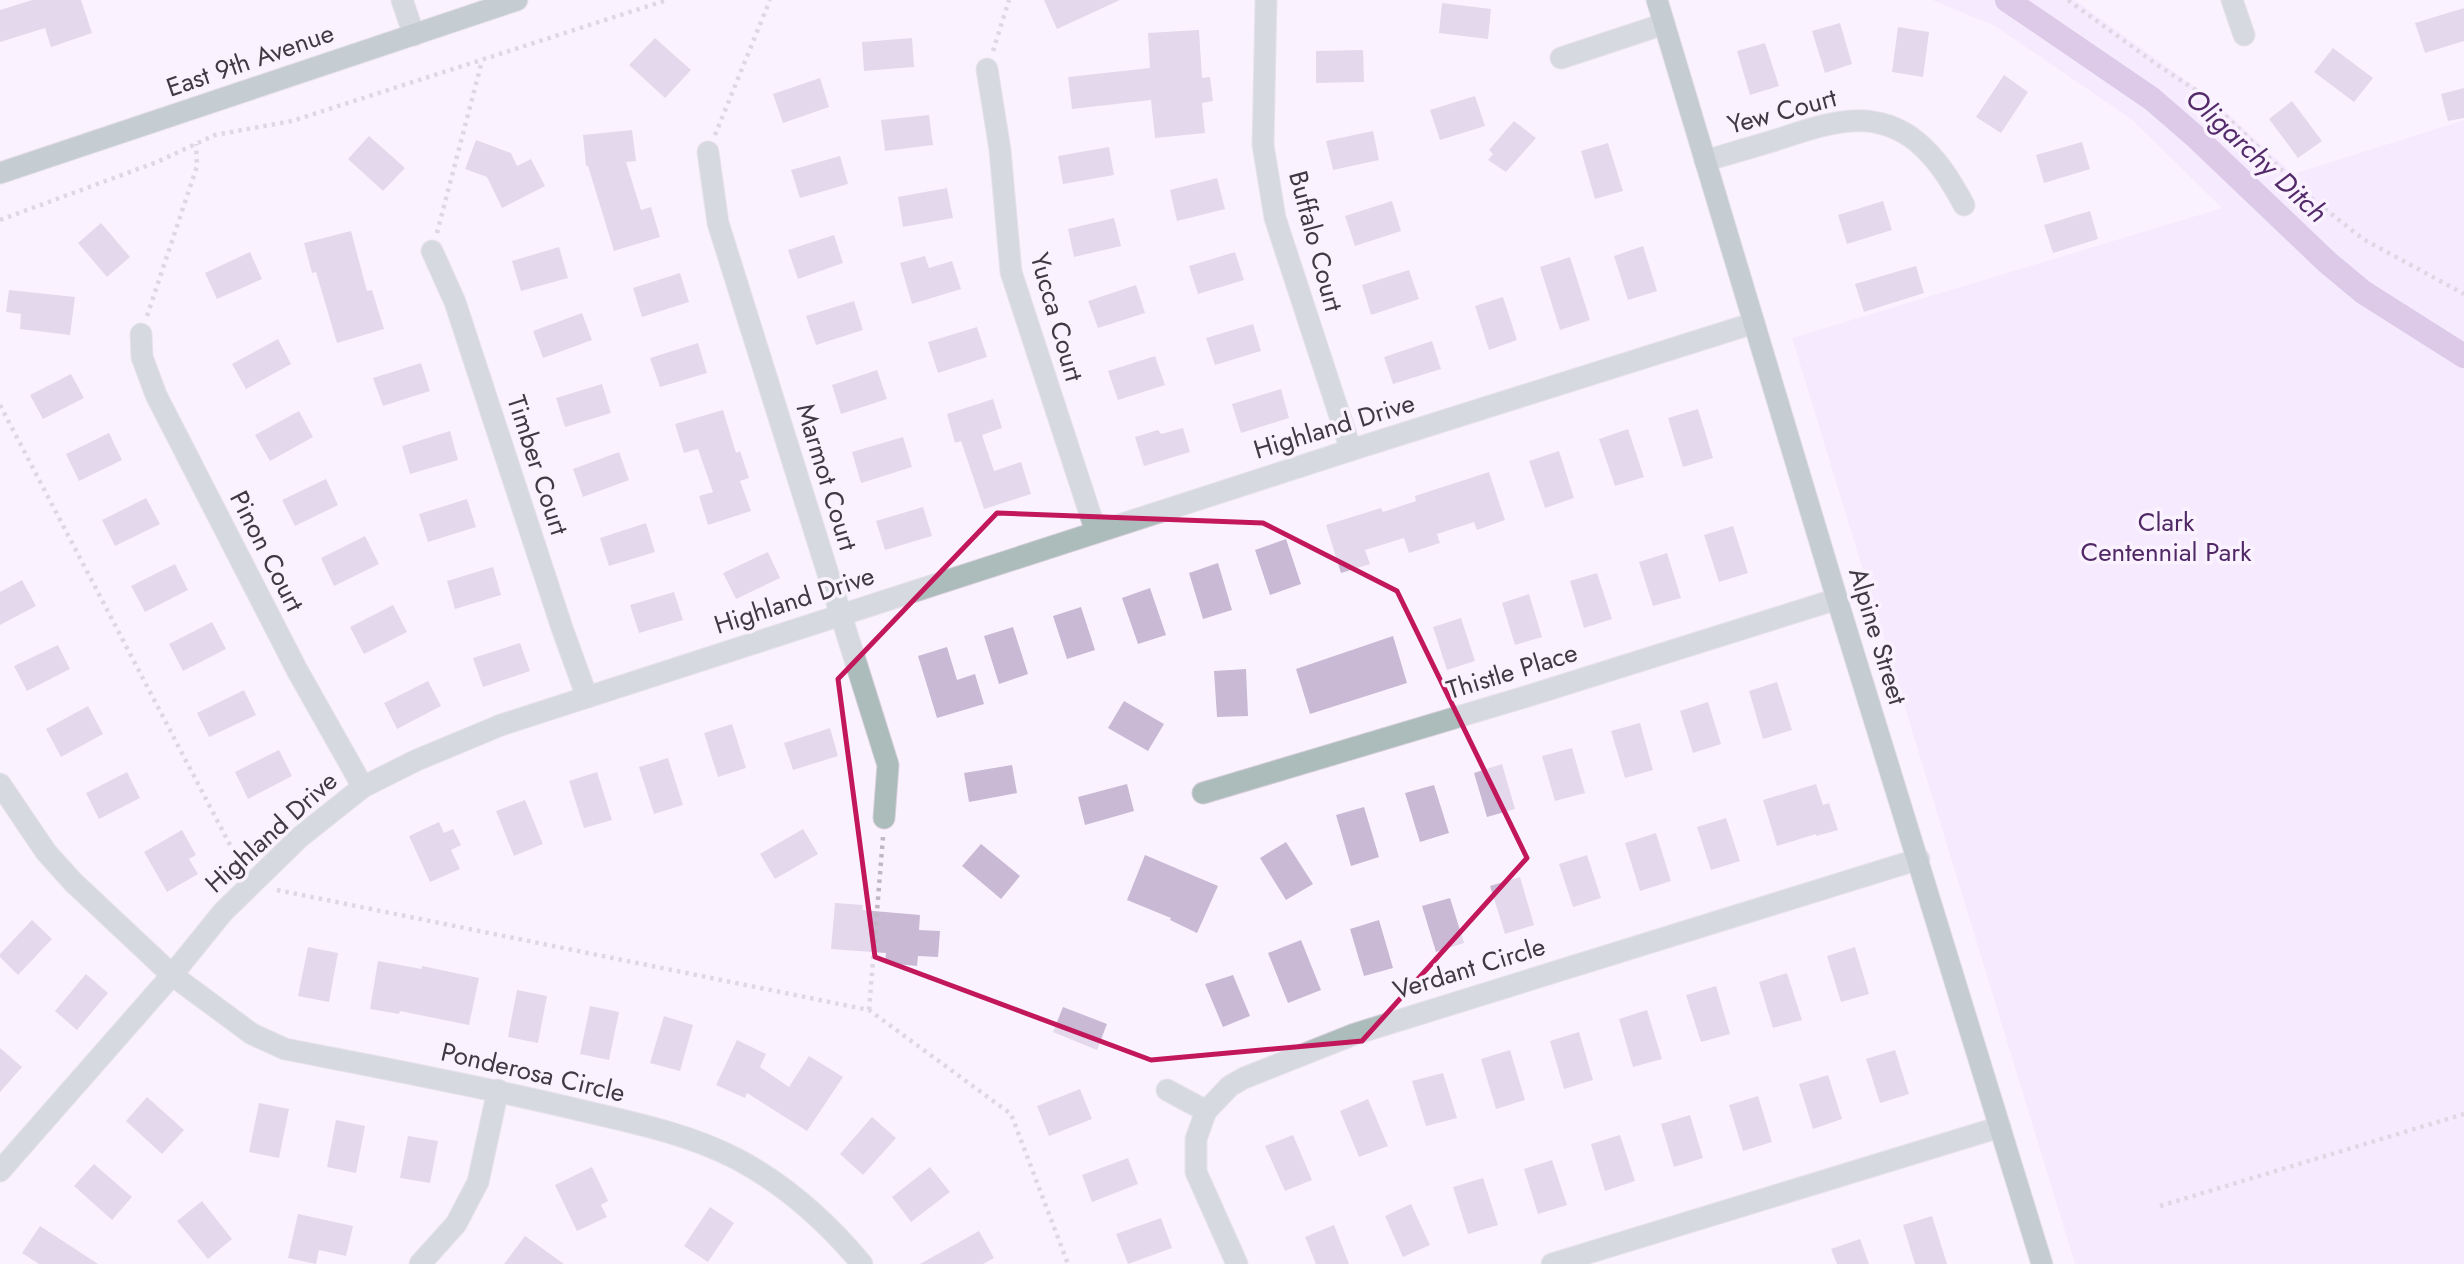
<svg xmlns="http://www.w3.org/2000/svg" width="2464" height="1264" viewBox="0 0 2464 1264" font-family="Jost,sans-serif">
<rect width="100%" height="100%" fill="#faf3ff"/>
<polygon fill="#f2e0fd" points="1932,0 2075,0 2213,100 2293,174 2464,120 2464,1264 2075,1264 1792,338 2222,208 2131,119 1995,26"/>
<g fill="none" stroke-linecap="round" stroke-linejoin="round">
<polyline stroke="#b999cd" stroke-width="24" points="2007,0 2152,99 2197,138 2327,262 2363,292 2464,356"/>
</g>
<g fill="#c9b9d4">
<polygon points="32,0 81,0 92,33 51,47 45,28 0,42 0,10"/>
<polygon points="1044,0 1120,0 1057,29"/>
<polygon points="1442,3 1491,9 1488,39 1439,33"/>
<polygon points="2464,8 2464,41 2425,53 2415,23"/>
<polygon points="1840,23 1852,64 1825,73 1812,31"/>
<polygon points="1898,27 1929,32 1923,77 1892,72"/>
<polygon points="1199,30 1202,78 1210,77 1213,101 1202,103 1205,133 1155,138 1151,100 1072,109 1068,77 1150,68 1148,33"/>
<polygon points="655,38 691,70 665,98 629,65"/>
<polygon points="912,38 914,67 864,71 862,42"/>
<polygon points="1765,43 1779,86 1750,95 1737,51"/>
<polygon points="2333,48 2373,78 2354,102 2314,72"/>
<polygon points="1363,50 1364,82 1316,83 1316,51"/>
<polygon points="2004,75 2028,92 2001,133 1976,117"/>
<polygon points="820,78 829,107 783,123 773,94"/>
<polygon points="2464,88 2464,118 2448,121 2441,94"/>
<polygon points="1475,96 1485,126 1440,140 1430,110"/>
<polygon points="2292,101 2322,141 2298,158 2269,119"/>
<polygon points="929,115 933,145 885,151 881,120"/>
<polygon points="1514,121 1536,138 1506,172 1488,160 1493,154 1489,150"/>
<polygon points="632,130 636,161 626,162 641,210 651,207 660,237 614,251 588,166 586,166 583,135"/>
<polygon points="1373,131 1379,160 1333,170 1326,141"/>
<polygon points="369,136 405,168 383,191 348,159"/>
<polygon points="476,140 511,153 517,166 531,159 545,186 502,208 487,177 465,169"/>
<polygon points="2082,142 2090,169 2044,183 2036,155"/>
<polygon points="1608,143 1623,191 1595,199 1581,151"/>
<polygon points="1109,147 1114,175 1063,184 1058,156"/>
<polygon points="840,156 848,184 800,198 791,170"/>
<polygon points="1217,178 1225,209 1177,221 1170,190"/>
<polygon points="947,188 953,218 903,227 898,197"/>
<polygon points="1392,201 1401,231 1355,246 1345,216"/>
<polygon points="1883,201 1892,230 1847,244 1838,215"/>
<polygon points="2090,211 2098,239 2053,253 2044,225"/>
<polygon points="1114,218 1121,246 1074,257 1068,229"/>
<polygon points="101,223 130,257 107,277 78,243"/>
<polygon points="351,231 367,291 372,290 384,329 337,343 316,272 312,273 304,243"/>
<polygon points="834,235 843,263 798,279 788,250"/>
<polygon points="1643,246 1657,291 1628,300 1614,256"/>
<polygon points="559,247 568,278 521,291 512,261"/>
<polygon points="250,252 262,279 217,299 205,273"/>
<polygon points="1235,252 1244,280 1198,294 1189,266"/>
<polygon points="925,256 929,268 952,261 961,289 912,304 900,263"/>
<polygon points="1570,257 1590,320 1560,330 1540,267"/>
<polygon points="1916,266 1924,293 1864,312 1855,284"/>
<polygon points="1409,270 1419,299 1371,315 1362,285"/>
<polygon points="680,273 689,302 642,317 633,288"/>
<polygon points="1136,285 1145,313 1098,328 1088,301"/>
<polygon points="9,290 75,297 70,335 20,329 21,314 6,312"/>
<polygon points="1503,297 1517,340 1489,350 1475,306"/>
<polygon points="854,301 863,330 816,345 806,316"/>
<polygon points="582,313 592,340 543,358 533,331"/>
<polygon points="1253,324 1261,351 1215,365 1206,338"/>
<polygon points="977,327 987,357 938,373 928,342"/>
<polygon points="278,339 291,364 246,389 232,364"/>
<polygon points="1432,341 1441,369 1393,384 1384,357"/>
<polygon points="698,343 707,373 660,387 650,358"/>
<polygon points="1155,356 1165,385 1118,400 1108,371"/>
<polygon points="421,363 430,391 383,406 373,378"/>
<polygon points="877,370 887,399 841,414 832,385"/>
<polygon points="71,374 84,398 43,419 30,395"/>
<polygon points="602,384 611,413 565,427 556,398"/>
<polygon points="1281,389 1289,418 1241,433 1232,404"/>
<polygon points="993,399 1002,428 982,435 994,471 1021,462 1031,494 984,509 961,441 955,443 947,414"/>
<polygon points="1698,409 1713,458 1683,467 1668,418"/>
<polygon points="723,410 736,453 740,451 749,478 740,481 751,511 708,525 699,496 713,492 698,449 684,453 675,424"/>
<polygon points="299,411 313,437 270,461 255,435"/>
<polygon points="1183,428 1190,452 1144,466 1135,437 1158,430 1161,434"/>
<polygon points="1628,429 1644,477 1615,486 1599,439"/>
<polygon points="450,431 458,460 410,474 402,446"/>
<polygon points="109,433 122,460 79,481 66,454"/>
<polygon points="903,437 912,467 861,483 852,452"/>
<polygon points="1559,451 1574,498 1545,508 1529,461"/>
<polygon points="619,452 629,480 583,497 573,469"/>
<polygon points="1489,472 1505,520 1477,530 1474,522 1437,534 1440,543 1409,553 1404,538 1365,550 1370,564 1341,573 1326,525 1381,508 1383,512 1416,501 1415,496"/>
<polygon points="326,479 338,505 295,526 282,500"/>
<polygon points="146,498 160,524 115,546 102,520"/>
<polygon points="467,499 476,527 428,542 419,514"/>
<polygon points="923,507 932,536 885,550 876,521"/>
<polygon points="646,523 655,552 609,566 600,538"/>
<polygon points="1733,526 1748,573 1719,582 1704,535"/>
<polygon points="365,536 379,564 334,586 321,558"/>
<polygon points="1286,539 1301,584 1270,595 1255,550"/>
<polygon points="768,552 780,578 736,599 723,573"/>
<polygon points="1667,553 1681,598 1653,606 1639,562"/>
<polygon points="1218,563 1232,610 1203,619 1189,573"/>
<polygon points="175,564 188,590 145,612 131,586"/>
<polygon points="493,567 501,595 455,609 447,581"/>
<polygon points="1597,573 1612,619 1584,628 1570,581"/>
<polygon points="22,580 36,606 0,625 0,592"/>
<polygon points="1150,588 1166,635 1138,644 1122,598"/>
<polygon points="674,592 683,620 639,633 630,605"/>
<polygon points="1529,594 1542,637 1515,645 1502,603"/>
<polygon points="393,605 407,632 364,654 350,627"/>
<polygon points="1081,607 1095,650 1067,659 1053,616"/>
<polygon points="1461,618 1475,661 1447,670 1433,627"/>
<polygon points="212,622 226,649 183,671 169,644"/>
<polygon points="1013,627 1028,674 999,684 984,636"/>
<polygon points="1393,636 1407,683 1310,714 1296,669"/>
<polygon points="520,643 530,671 483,687 473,658"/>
<polygon points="58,645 70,669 27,691 14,666"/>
<polygon points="947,647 957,680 975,674 984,704 937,718 918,656"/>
<polygon points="1246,669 1248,716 1217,717 1214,671"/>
<polygon points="428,681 441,706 397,729 384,703"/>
<polygon points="1777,682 1792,730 1763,739 1749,691"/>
<polygon points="244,690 256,715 209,737 197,713"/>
<polygon points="1124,701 1164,724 1148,751 1108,728"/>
<polygon points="1708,702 1721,744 1693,753 1680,711"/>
<polygon points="88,706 103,734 61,757 46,729"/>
<polygon points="1640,723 1653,770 1625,778 1611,731"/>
<polygon points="732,724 746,768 718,777 704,733"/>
<polygon points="830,728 838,756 793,770 784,743"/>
<polygon points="1572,748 1585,793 1555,801 1542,756"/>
<polygon points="279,750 292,776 248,799 235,772"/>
<polygon points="668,758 683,805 654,814 639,767"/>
<polygon points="1502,764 1515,809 1487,817 1474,773"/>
<polygon points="1012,765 1017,793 969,802 964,773"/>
<polygon points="127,772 140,798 99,819 86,793"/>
<polygon points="597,772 612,820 584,828 569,781"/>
<polygon points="1127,784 1134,811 1085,825 1078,797"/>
<polygon points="1816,784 1823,805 1829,803 1838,830 1816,836 1816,834 1777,846 1763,800"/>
<polygon points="1434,785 1449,833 1420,842 1405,793"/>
<polygon points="525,800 543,844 514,856 496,811"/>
<polygon points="1364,807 1379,857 1351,866 1336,815"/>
<polygon points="1726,818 1740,861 1711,870 1697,827"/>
<polygon points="439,822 444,833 453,829 461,845 451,850 460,869 430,882 409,836"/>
<polygon points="803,829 818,854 775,879 760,854"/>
<polygon points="182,830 196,855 189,859 198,874 167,892 144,852"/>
<polygon points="1656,833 1671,881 1640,891 1625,843"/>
<polygon points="1286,842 1313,884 1286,900 1260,858"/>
<polygon points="981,844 1020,876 1001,899 962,866"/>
<polygon points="1145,855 1218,886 1197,933 1170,920 1171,918 1127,900"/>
<polygon points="1587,855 1601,898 1573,907 1559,864"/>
<polygon points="1520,877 1534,925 1505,934 1490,886"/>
<polygon points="1450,898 1464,943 1436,952 1422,906"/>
<polygon points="835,903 863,905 862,910 920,915 919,930 940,931 938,957 918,956 917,966 885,963 886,953 831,949"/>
<polygon points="32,920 52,939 18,975 0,957 0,954"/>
<polygon points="1379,920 1393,968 1364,976 1350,929"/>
<polygon points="1301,940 1321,990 1288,1003 1268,953"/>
<polygon points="308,947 338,953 329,1002 298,996"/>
<polygon points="1855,947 1869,994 1841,1002 1827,956"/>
<polygon points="378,961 422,969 422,966 479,978 469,1025 400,1011 399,1014 370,1009"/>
<polygon points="1787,973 1802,1020 1773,1028 1759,982"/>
<polygon points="86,974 108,993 77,1030 55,1011"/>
<polygon points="1233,975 1250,1016 1223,1027 1205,984"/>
<polygon points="1716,986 1730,1034 1701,1042 1686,995"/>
<polygon points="517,990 547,996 538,1043 508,1037"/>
<polygon points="590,1006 619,1012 609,1060 580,1054"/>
<polygon points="1063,1007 1107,1024 1097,1050 1053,1032"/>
<polygon points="1647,1010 1662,1059 1633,1067 1619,1019"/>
<polygon points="664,1016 693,1025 680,1071 650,1063"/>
<polygon points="1579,1032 1593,1080 1564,1089 1550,1041"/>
<polygon points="737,1040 766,1054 760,1067 789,1087 809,1056 843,1077 807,1131 747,1093 745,1098 716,1085"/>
<polygon points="0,1048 22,1067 0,1092"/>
<polygon points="1510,1050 1525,1100 1496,1109 1481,1059"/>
<polygon points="1895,1050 1909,1094 1880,1103 1866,1059"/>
<polygon points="1443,1073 1457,1118 1426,1126 1412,1081"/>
<polygon points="1828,1075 1842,1119 1813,1129 1799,1084"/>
<polygon points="1080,1089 1092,1119 1049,1136 1037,1106"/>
<polygon points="1758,1096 1772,1142 1743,1151 1729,1105"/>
<polygon points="147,1097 184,1130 162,1154 126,1121"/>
<polygon points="1368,1099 1388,1146 1359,1157 1340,1111"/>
<polygon points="259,1103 289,1109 279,1158 249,1152"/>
<polygon points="1690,1115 1703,1158 1674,1167 1661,1124"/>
<polygon points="872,1117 896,1138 863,1175 840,1154"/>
<polygon points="336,1120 365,1126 356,1173 327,1167"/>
<polygon points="1293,1135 1312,1180 1285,1191 1265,1146"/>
<polygon points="1620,1135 1635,1181 1605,1191 1591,1144"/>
<polygon points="408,1136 438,1141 430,1183 400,1178"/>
<polygon points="1128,1158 1138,1184 1092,1202 1082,1175"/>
<polygon points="1552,1160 1567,1205 1538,1214 1524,1169"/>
<polygon points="94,1164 132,1197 112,1220 74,1186"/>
<polygon points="592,1167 608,1201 601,1205 607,1217 577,1231 555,1185"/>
<polygon points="930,1167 950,1192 911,1222 892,1197"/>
<polygon points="1483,1178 1498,1225 1468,1234 1453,1187"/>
<polygon points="202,1201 232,1239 208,1259 177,1221"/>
<polygon points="1411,1204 1430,1245 1403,1257 1385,1216"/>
<polygon points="710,1207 734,1223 708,1262 684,1246"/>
<polygon points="298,1214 353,1226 346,1256 319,1250 316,1264 288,1258"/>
<polygon points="1932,1216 1947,1264 1915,1264 1903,1225"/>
<polygon points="1161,1218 1172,1248 1128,1264 1116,1234"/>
<polygon points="1334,1225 1349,1264 1316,1264 1305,1237"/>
<polygon points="40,1226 98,1264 39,1264 22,1253"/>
<polygon points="979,1231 994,1258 983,1264 920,1264"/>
<polygon points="525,1236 564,1264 504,1264"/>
<polygon points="1860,1239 1869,1264 1837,1264 1831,1249"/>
</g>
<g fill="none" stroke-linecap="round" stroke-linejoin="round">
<defs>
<g id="street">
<polyline points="402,0 414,35"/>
<polyline points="1266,0 1263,145 1275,218 1351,450"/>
<polyline points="2232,0 2244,35"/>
<polyline points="1561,58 1664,24"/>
<polyline points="987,69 1000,150 1011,272 1096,532"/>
<polyline points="708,152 718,223 888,765 884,818"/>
<path d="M1705,161c26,-8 52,-15 77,-23 46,-15 91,-31 134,3 21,17 35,40 48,64"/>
<polyline points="432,251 455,302 562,628 587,697"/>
<polyline points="141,334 142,357 156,395 297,670 363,787"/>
<path d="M0,784l46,68 27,30 99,93 80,59 33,15c97,19 194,37 290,60 55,13 112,24 162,50 49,26 90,63 125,105"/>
<polyline points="1203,793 1528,696 1837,599"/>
<polyline points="1167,1090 1206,1111"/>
<polyline points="0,1171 172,975 223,912 300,837 363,787 417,760 501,725 1351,450 1754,323"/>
<polyline points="420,1264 456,1224 478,1182 498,1090"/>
<polyline points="1237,1264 1196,1172 1196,1139 1206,1111 1230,1086 1244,1078 1355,1034 1919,859"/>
<polyline points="1552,1264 2000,1127"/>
</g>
<g id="secondary">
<polyline points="1657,0 1837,599 2042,1264"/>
<polyline points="0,173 517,0"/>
</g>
</defs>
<use href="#street" stroke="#d5ceda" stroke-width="23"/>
<use href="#secondary" stroke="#d5ceda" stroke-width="23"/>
<g stroke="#bfb8c4" stroke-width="4.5" stroke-dasharray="3.5 5" stroke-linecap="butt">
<polyline points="2068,0 2156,64 2205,96 2311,198 2363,239 2464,294"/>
<polyline points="993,51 1009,0"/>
<polyline points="715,135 770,0"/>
<polyline points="0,220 157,162 215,135 292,121 667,0"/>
<polyline points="437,233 482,61"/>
<polyline points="147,316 197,166 196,144"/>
<polyline points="0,405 241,866"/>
<polyline points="277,890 869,1010 1011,1114 1068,1264"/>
<polyline points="869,1010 883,837"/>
<polyline points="2160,1206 2464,1114"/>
</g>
<use href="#street" stroke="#abbcba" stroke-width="21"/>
<use href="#secondary" stroke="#859f9d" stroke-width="21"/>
</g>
<path d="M0 0H2464V1264H0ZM997,513l266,10 134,68 130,267 -165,183 -211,19 -276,-103 -37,-278z" fill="#faf3ff" fill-opacity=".55" fill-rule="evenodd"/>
<path fill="none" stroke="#c2185b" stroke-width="5" stroke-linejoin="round" d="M997,513l266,10 134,68 130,267 -165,183 -211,19 -276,-103 -37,-278z"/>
<g text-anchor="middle" stroke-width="7" stroke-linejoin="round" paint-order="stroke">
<g font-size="26" fill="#403a45" stroke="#faf3ff">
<text transform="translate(250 60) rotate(-19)" y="9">East 9th Avenue</text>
<text transform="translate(1782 111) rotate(-15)" y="9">Yew Court</text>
<text transform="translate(1316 241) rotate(75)" y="9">Buffalo Court</text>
<text transform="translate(1057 317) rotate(74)" y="9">Yucca Court</text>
<text transform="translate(1334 426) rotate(-17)" y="9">Highland Drive</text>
<text transform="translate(538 465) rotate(72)" y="9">Timber Court</text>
<text transform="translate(827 477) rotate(73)" y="9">Marmot Court</text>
<text transform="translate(267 551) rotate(63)" y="9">Pinon Court</text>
<text transform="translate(794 600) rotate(-18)" y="9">Highland Drive</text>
<text transform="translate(1878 636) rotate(73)" y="9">Alpine Street</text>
<text transform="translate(1512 671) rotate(-17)" y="9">Thistle Place</text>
<text transform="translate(271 832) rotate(-42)" y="9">Highland Drive</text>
<text transform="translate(1469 968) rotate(-17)" y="9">Verdant Circle</text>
<text transform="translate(533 1072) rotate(13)" y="9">Ponderosa Circle</text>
</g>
<g font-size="26" fill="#512866" stroke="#faf3ff">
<text x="2166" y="531">Clark<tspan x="2166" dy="30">Centennial Park</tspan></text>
</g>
<g font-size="28" font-style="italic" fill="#542b6a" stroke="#faf3ff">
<text transform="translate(2257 155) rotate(43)" y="10">Oligarchy Ditch</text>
</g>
</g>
</svg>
